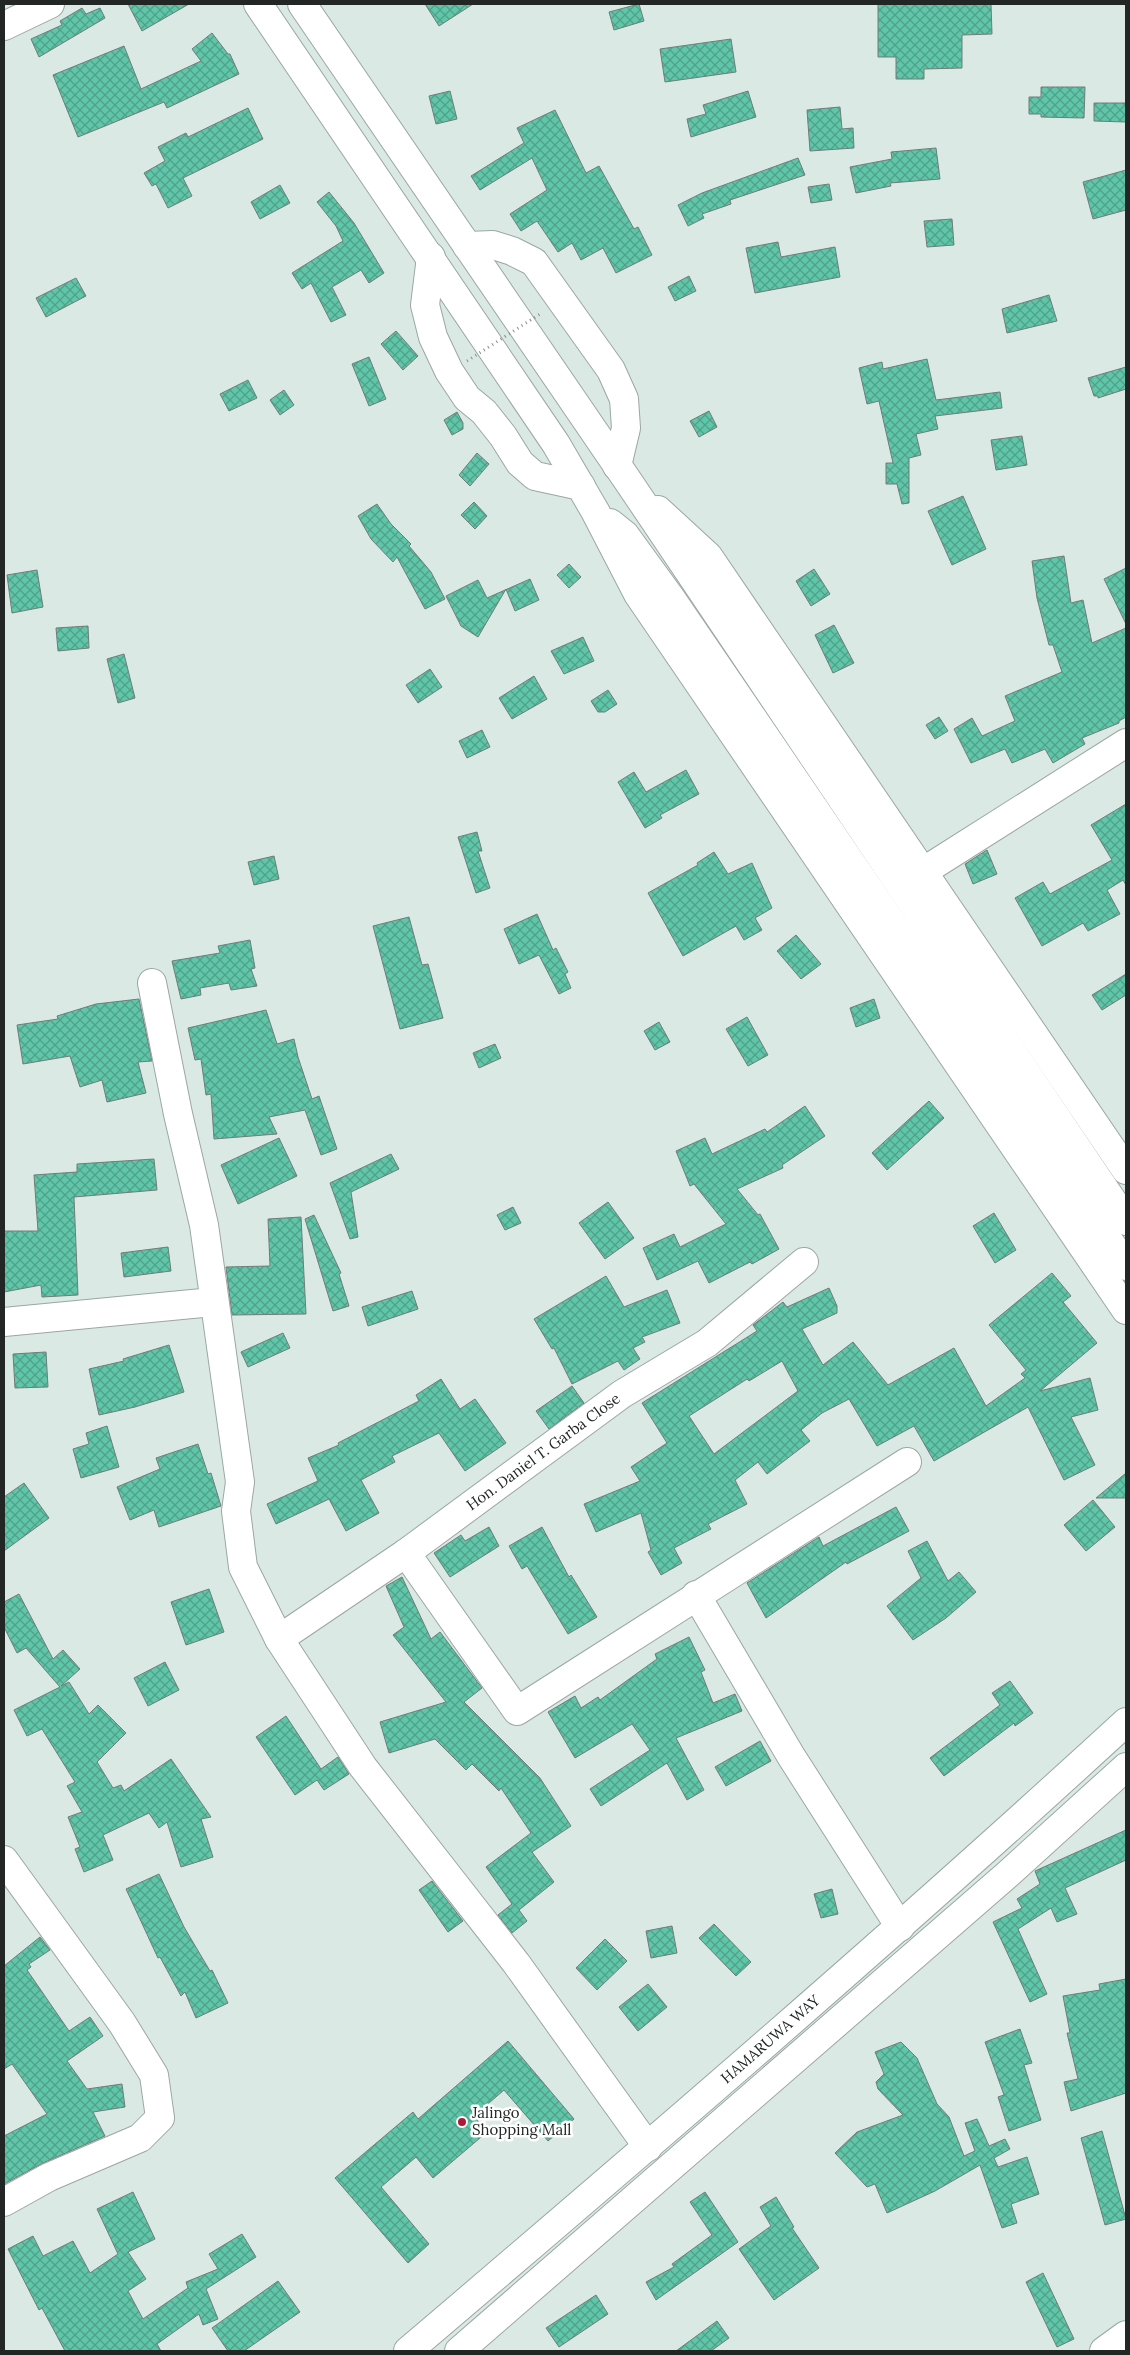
<svg xmlns="http://www.w3.org/2000/svg" width="1130" height="2355" viewBox="0 0 1130 2355" font-family="Lora,serif">
<defs>
<pattern id="building-cross-hatch" width="8" height="8" patternUnits="userSpaceOnUse" patternTransform="scale(1.25)"><rect width="8" height="8" fill="#60c6a9"/><path d="M0 0l8 8M0 8l8-8" fill="none" stroke="#4fa189"/></pattern>
</defs>
<rect width="100%" height="100%" fill="#dbe9e4"/>
<g fill="url(#building-cross-hatch)" stroke="#707c78" fill-rule="evenodd">
<polygon points="128,4 189,4 142,31"/>
<polygon points="425,4 473,4 439,26"/>
<polygon points="639,4 644,21 614,30 609,12"/>
<polygon points="878,4 991,4 992,34 962,35 962,68 924,69 924,79 896,79 896,57 878,57"/>
<polygon points="82,8 86,14 100,8 105,18 39,57 31,39 62,25 60,21"/>
<polygon points="212,33 228,54 230,54 239,74 167,108 164,102 78,137 53,75 124,46 141,89 201,61 192,49"/>
<polygon points="731,39 736,72 665,82 660,49"/>
<polygon points="1041,87 1085,87 1084,118 1041,117 1041,114 1029,114 1029,97 1041,97"/>
<polygon points="450,91 457,119 436,124 429,96"/>
<polygon points="748,91 756,117 691,137 687,119 706,114 703,105"/>
<polygon points="1094,103 1126,103 1126,122 1094,121"/>
<polygon points="840,107 842,129 853,128 854,148 810,151 807,110"/>
<polygon points="248,108 263,139 183,178 192,196 168,208 156,184 152,186 144,173 165,161 158,147 186,133 188,137"/>
<polygon points="555,110 586,173 599,166 634,229 638,227 652,255 616,273 603,248 581,260 572,243 558,252 537,221 521,231 510,214 547,190 532,158 480,190 471,176 524,143 517,128"/>
<polygon points="936,148 940,179 890,183 891,186 856,193 850,167 892,159 891,152"/>
<polygon points="798,158 805,175 730,200 731,204 702,214 704,218 688,226 678,205 702,193"/>
<polygon points="1126,170 1126,210 1093,219 1083,182"/>
<polygon points="829,184 832,200 811,203 808,187"/>
<polygon points="280,185 290,203 260,219 251,202"/>
<polygon points="329,192 354,223 384,273 369,283 361,270 332,287 346,315 331,322 311,283 302,289 292,273 343,241 336,226 317,202"/>
<polygon points="952,219 954,245 927,247 924,221"/>
<polygon points="778,242 781,257 835,247 840,277 755,293 746,248"/>
<polygon points="689,276 696,291 675,301 668,287"/>
<polygon points="76,278 86,296 46,317 36,298"/>
<polygon points="1049,295 1057,321 1007,333 1002,309"/>
<polygon points="396,331 418,356 403,370 381,344"/>
<polygon points="369,357 386,399 369,406 352,364"/>
<polygon points="927,359 936,400 1000,392 1002,408 935,416 938,429 916,434 921,455 909,458 909,503 902,504 897,484 886,484 886,463 893,463 879,401 867,404 859,368 882,362 883,369"/>
<polygon points="1126,367 1126,389 1098,398 1098,396 1094,396 1088,378"/>
<polygon points="248,380 257,398 229,411 220,394"/>
<polygon points="284,390 294,405 280,415 270,400"/>
<polygon points="709,411 717,427 699,437 690,421"/>
<polygon points="457,412 463,423 463,429 452,435 444,420"/>
<polygon points="1022,436 1027,465 996,470 991,440"/>
<polygon points="477,453 489,464 470,486 459,475"/>
<polygon points="963,496 986,549 952,565 928,511"/>
<polygon points="474,502 487,516 475,529 461,515"/>
<polygon points="377,504 391,524 411,544 409,546 431,572 445,599 425,609 397,557 393,562 371,539 358,516"/>
<polygon points="1064,556 1071,603 1083,600 1092,643 1126,628 1126,717 1119,721 1119,723 1082,738 1085,744 1053,763 1045,749 1012,763 1005,749 971,763 954,729 972,718 982,736 1015,721 1005,696 1062,672 1053,645 1049,645 1037,598 1032,561"/>
<polygon points="569,564 581,577 569,588 557,575"/>
<polygon points="1126,568 1126,624 1104,579"/>
<polygon points="814,569 830,594 811,606 796,581"/>
<polygon points="37,570 43,607 12,613 7,575"/>
<polygon points="530,579 539,600 515,611 506,589 478,637 461,626 446,596 478,580 487,598"/>
<polygon points="834,625 854,663 833,673 815,635"/>
<polygon points="88,626 89,648 58,651 56,628"/>
<polygon points="583,637 594,661 564,674 551,651"/>
<polygon points="124,654 135,698 118,703 107,659"/>
<polygon points="430,669 442,687 418,703 406,685"/>
<polygon points="534,676 547,699 512,719 499,698"/>
<polygon points="608,690 617,704 605,712 598,712 591,701"/>
<polygon points="939,717 948,731 935,739 926,725"/>
<polygon points="482,730 490,747 467,758 459,741"/>
<polygon points="686,770 699,794 660,815 662,818 645,828 618,782 634,772 646,792"/>
<polygon points="1126,804 1126,885 1123,880 1107,890 1120,914 1088,931 1083,923 1042,946 1015,898 1043,882 1050,894 1112,860 1091,825"/>
<polygon points="477,832 482,851 478,851 490,888 476,893 458,837"/>
<polygon points="987,850 997,874 973,884 965,864"/>
<polygon points="714,852 728,874 752,863 772,908 755,918 762,930 744,940 736,926 683,956 648,893 698,865 697,863"/>
<polygon points="274,856 279,879 254,885 248,862"/>
<polygon points="537,914 553,950 556,948 568,972 565,974 571,988 559,994 539,955 519,964 504,929"/>
<polygon points="409,917 422,965 428,964 443,1018 400,1029 373,926"/>
<polygon points="796,935 821,964 801,979 777,951"/>
<polygon points="250,940 255,968 251,969 257,986 231,990 229,983 200,988 201,995 181,999 172,961 220,953 218,946"/>
<polygon points="1126,974 1126,995 1102,1010 1092,995"/>
<polygon points="139,999 152,1061 138,1062 146,1093 107,1102 102,1080 80,1087 70,1056 23,1064 17,1025 58,1019 57,1016 96,1004"/>
<polygon points="874,999 880,1018 856,1027 850,1008"/>
<polygon points="266,1010 277,1044 294,1039 298,1057 312,1099 319,1096 337,1149 321,1155 305,1110 269,1117 277,1134 214,1139 211,1094 206,1095 201,1059 195,1060 188,1028"/>
<polygon points="747,1017 768,1055 748,1066 726,1029"/>
<polygon points="659,1022 670,1042 655,1050 644,1031"/>
<polygon points="495,1044 501,1058 479,1068 473,1053"/>
<polygon points="929,1101 944,1118 887,1170 872,1153"/>
<polygon points="805,1106 825,1136 782,1165 783,1168 737,1189 758,1215 760,1214 779,1249 752,1264 750,1262 709,1283 698,1261 657,1280 643,1248 674,1234 680,1247 726,1224 694,1184 690,1186 676,1151 705,1138 712,1154 765,1129 767,1132"/>
<polygon points="279,1138 297,1176 238,1204 221,1165"/>
<polygon points="391,1154 399,1169 351,1192 358,1237 350,1239 330,1183"/>
<polygon points="154,1159 157,1190 74,1197 78,1295 42,1297 41,1285 4,1292 4,1231 38,1231 34,1175 77,1172 77,1164"/>
<polygon points="608,1202 634,1238 605,1259 579,1223"/>
<polygon points="513,1207 521,1223 505,1230 497,1215"/>
<polygon points="994,1213 1016,1250 995,1263 973,1226"/>
<polygon points="314,1215 341,1273 339,1274 349,1306 333,1311 305,1219"/>
<polygon points="301,1217 306,1314 232,1315 226,1267 270,1266 268,1219"/>
<polygon points="168,1247 171,1271 124,1277 121,1253"/>
<path d="M1052,1273l19,23 -8,6 34,41 -57,48 50,-13 8,32 -27,7 24,48 -31,15 -36,-73 -94,54 -20,-35 -37,20 -28,-47 -27,14 -21,17 9,11 -43,33 -9,-12 -23,18 12,24 -39,20 3,5 -37,19 8,15 -21,12 -13,-23 3,-2 -10,-37 -45,19 -12,-28 56,-23 -9,-14 36,-24 -25,-40 115,-72 -4,-6 30,-23 4,5 42,-19 8,18v7l-35,16 21,36 30,-23 35,43 66,-37 32,58 39,-28 -4,-4 5,-4 -37,-45zM782,1361l16,30 -84,63 -25,-38 58,-37 2,2z"/>
<polygon points="606,1276 624,1307 667,1290 680,1323 642,1337 645,1342 633,1348 640,1359 624,1370 618,1361 572,1384 554,1348 552,1349 534,1319"/>
<polygon points="412,1291 418,1309 368,1326 362,1307"/>
<polygon points="283,1333 290,1348 248,1367 241,1352"/>
<polygon points="169,1345 184,1392 135,1407 99,1415 89,1369 124,1361 123,1359"/>
<polygon points="46,1352 48,1387 15,1388 13,1354"/>
<polygon points="441,1379 460,1409 475,1399 506,1443 465,1471 439,1433 392,1456 395,1462 361,1480 379,1513 346,1531 329,1499 276,1524 267,1504 318,1481 308,1458 339,1445 338,1443 419,1401 416,1395"/>
<polygon points="572,1386 584,1403 549,1429 536,1411"/>
<polygon points="107,1426 119,1467 81,1478 73,1449 89,1444 86,1433"/>
<polygon points="198,1444 208,1474 211,1473 221,1506 159,1527 154,1510 130,1520 117,1487 160,1469 156,1458"/>
<polygon points="1126,1473 1126,1498 1096,1498"/>
<polygon points="24,1483 49,1518 4,1551 4,1497"/>
<polygon points="1093,1500 1115,1527 1086,1551 1064,1525"/>
<polygon points="896,1507 909,1531 847,1564 846,1562 766,1618 747,1583 819,1537 823,1546"/>
<polygon points="489,1527 499,1546 450,1577 434,1553 461,1535 465,1541"/>
<polygon points="542,1527 569,1577 571,1575 597,1617 568,1634 527,1566 522,1569 509,1546"/>
<polygon points="927,1541 948,1581 959,1572 976,1592 946,1618 913,1640 887,1606 921,1578 908,1551"/>
<polygon points="402,1577 431,1639 440,1632 482,1688 464,1702 540,1778 571,1826 532,1852 554,1882 519,1910 527,1921 512,1933 498,1915 512,1904 486,1867 531,1833 501,1788 499,1791 472,1764 466,1770 435,1739 389,1753 380,1722 446,1702 393,1635 404,1627 386,1586"/>
<polygon points="209,1589 224,1632 186,1645 171,1602"/>
<polygon points="19,1594 53,1659 63,1650 80,1669 61,1686 69,1682 89,1714 98,1705 126,1733 97,1762 113,1788 121,1785 124,1791 171,1759 211,1817 201,1819 213,1857 181,1867 167,1822 159,1828 149,1813 103,1835 113,1860 84,1872 75,1849 80,1847 68,1817 82,1812 67,1786 75,1782 42,1729 27,1736 14,1710 60,1687 26,1648 17,1653 4,1627 4,1602"/>
<polygon points="689,1637 705,1670 701,1672 713,1703 735,1694 742,1711 676,1738 704,1790 687,1800 667,1763 601,1806 590,1789 650,1750 632,1724 575,1758 548,1712 575,1696 581,1708 598,1697 600,1700 657,1659 655,1654"/>
<polygon points="165,1662 179,1690 148,1706 134,1678"/>
<polygon points="1010,1681 1033,1713 1015,1726 1014,1723 944,1776 930,1758 1000,1705 992,1693"/>
<polygon points="286,1716 321,1769 338,1757 349,1774 324,1790 317,1780 295,1795 256,1737"/>
<polygon points="760,1741 771,1761 726,1786 715,1767"/>
<polygon points="1126,1830 1126,1860 1065,1888 1077,1914 1057,1922 1051,1908 1018,1929 1047,1994 1030,2002 993,1922 1022,1908 1017,1899 1040,1884 1035,1871"/>
<polygon points="159,1874 184,1927 210,1971 212,1970 228,2003 196,2018 185,1992 181,1996 160,1957 158,1958 126,1889"/>
<polygon points="432,1881 463,1921 448,1932 419,1890"/>
<polygon points="832,1889 838,1914 821,1918 814,1894"/>
<polygon points="714,1924 751,1962 736,1976 699,1938"/>
<polygon points="672,1926 677,1953 651,1958 646,1931"/>
<polygon points="40,1937 50,1950 29,1964 31,1967 27,1970 69,2031 90,2017 103,2036 67,2061 87,2089 122,2084 125,2107 93,2112 105,2136 43,2163 4,2184 4,2136 47,2114 12,2064 4,2069 4,1966"/>
<polygon points="605,1939 627,1961 597,1990 576,1968"/>
<polygon points="1126,1979 1126,2093 1071,2111 1064,2082 1078,2079 1067,2033 1070,2033 1063,1996 1100,1990 1099,1984"/>
<polygon points="648,1984 667,2007 638,2031 619,2007"/>
<polygon points="1020,2029 1032,2063 1024,2065 1041,2120 1009,2131 998,2097 1004,2095 985,2042"/>
<polygon points="508,2041 574,2119 548,2141 504,2090 474,2116 487,2132 433,2178 416,2157 381,2187 429,2244 408,2263 335,2178 413,2112 418,2119"/>
<polygon points="901,2042 917,2058 937,2104 949,2117 964,2156 975,2151 965,2123 977,2119 989,2146 1005,2139 1010,2149 994,2158 998,2167 1027,2157 1039,2194 1011,2204 1017,2223 1002,2228 980,2165 935,2191 887,2213 875,2184 867,2187 835,2153 857,2132 903,2115 878,2089 876,2082 884,2074 875,2052"/>
<polygon points="1102,2131 1126,2219 1105,2225 1081,2138"/>
<polygon points="133,2192 155,2239 128,2252 146,2279 128,2291 143,2319 188,2288 186,2282 218,2269 209,2254 242,2234 256,2257 206,2289 218,2319 203,2325 199,2314 157,2344 161,2351 65,2351 42,2308 39,2310 8,2249 33,2236 43,2256 73,2241 90,2273 118,2254 97,2209"/>
<polygon points="705,2192 738,2242 656,2300 646,2282 674,2267 672,2264 712,2235 690,2202"/>
<polygon points="776,2197 794,2227 792,2228 819,2268 774,2300 739,2249 771,2226 760,2207"/>
<polygon points="1043,2273 1074,2339 1057,2347 1026,2282"/>
<polygon points="278,2281 300,2312 244,2351 228,2351 212,2328"/>
<polygon points="596,2295 608,2314 559,2347 546,2328"/>
<polygon points="717,2321 729,2338 711,2351 676,2351"/>
</g>
<g fill="none" stroke-linecap="round" stroke-linejoin="round">
<defs>
<g id="minor">
<polyline points="4,26 50,4"/>
<polyline points="467,246 493,245 512,251 534,262 611,370 624,399 626,428 617,466"/>
<polyline points="431,257 425,305 433,337 449,371 467,398 484,412 503,436 520,463 535,476 581,486"/>
<polyline points="924,871 1126,743"/>
<polyline points="152,983 178,1114 204,1225 240,1482 236,1511 243,1567 279,1639 363,1767 516,1963 648,2147"/>
<polyline points="4,1322 213,1302"/>
<polyline points="406,1553 517,1711 907,1462"/>
<polyline points="696,1595 791,1756 900,1927"/>
<path id="s1" d="M279,1639l127,-86 216,-159 85,-51 97,-81"/>
<polyline points="4,1860 122,2023 154,2075 160,2118 140,2138 49,2177 4,2202"/>
<polyline points="1104,2351 1126,2335"/>
</g>
<g id="major">
<path id="s2" d="M408,2351c242,-206 484,-414 718,-629"/>
<polyline points="459,2351 1008,1874 1126,1767"/>
</g>
<g id="highway">
<polyline points="258,4 556,444 595,511 638,594 1126,1310"/>
<polyline points="302,4 630,484 1126,1221"/>
<polyline points="658,510 708,556 1126,1170"/>
<polyline points="610,523 625,535 670,597 1126,1266"/>
</g>
</defs>
<use href="#minor" stroke="#9aa7a2" stroke-width="30"/>
<use href="#major" stroke="#9aa7a2" stroke-width="30"/>
<use href="#highway" stroke="#9aa7a2" stroke-width="30"/>
<use href="#minor" stroke="#fff" stroke-width="28"/>
<use href="#major" stroke="#fff" stroke-width="28"/>
<use href="#highway" stroke="#fff" stroke-width="28"/>
<polyline stroke="#858e8b" stroke-width="3" stroke-dasharray="1 4" stroke-linecap="butt" points="467,361 540,314"/>
</g>
<circle fill="#ae1937" stroke="#fff" stroke-width="2" cx="462" cy="2122" r="5"/>
<g text-anchor="middle" stroke-width="5" stroke-linejoin="round" paint-order="stroke">
<g font-size="15" fill="#222725" stroke="#fff">
<text dy="5" stroke="none"><textPath href="#s1" startOffset="324">Hon. Daniel T. Garba Close</textPath></text>
<text dy="5" stroke="none"><textPath href="#s2" startOffset="478">HAMARUWA WAY</textPath></text>
</g>
<g font-size="15" fill="#222725" stroke="#fff" text-anchor="start">
<text x="472" y="2118">Jalingo<tspan x="472" dy="17">Shopping Mall</tspan></text>
</g>
</g>
<rect width="1130" height="2355" fill="none" stroke="#222725" stroke-width="10"/>
</svg>
